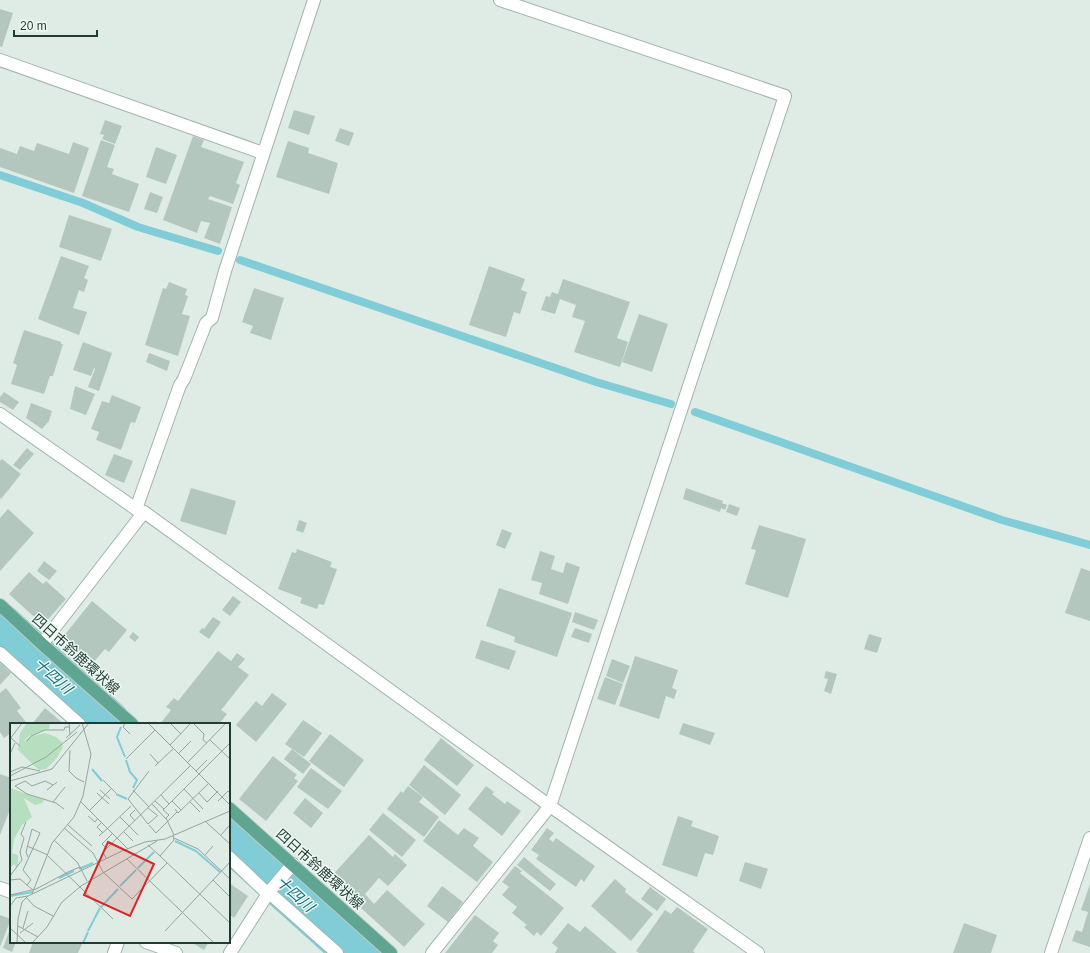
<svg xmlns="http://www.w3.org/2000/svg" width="1090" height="953" viewBox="0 0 1090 953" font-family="Arial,'Noto Sans JP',sans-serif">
<rect width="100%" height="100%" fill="#dfece5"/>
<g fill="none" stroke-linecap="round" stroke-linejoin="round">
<g stroke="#80ccd7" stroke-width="8">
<polyline points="0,175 83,203 138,227 218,251"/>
<polyline points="240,260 596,382 671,404"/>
<polyline points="695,412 1002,520 1090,545"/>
</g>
<g stroke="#80ccd7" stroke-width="50">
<polyline points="0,629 106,724"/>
<polyline points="229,834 361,953"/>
</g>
</g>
<g fill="#b4c7be">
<polygon points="0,9 13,13 2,47 0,46"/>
<polygon points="294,110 315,116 309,135 288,128"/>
<polygon points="105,120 122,126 115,144 102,139 104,135 100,134"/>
<polygon points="340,128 354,133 349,146 335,141"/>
<polygon points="193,136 204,140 201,147 244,162 236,183 240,185 233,204 210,196 208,199 232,207 220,244 204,238 210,223 201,221 197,233 163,220"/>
<polygon points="101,140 115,145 107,167 114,169 112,174 139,184 129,212 82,196"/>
<polygon points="288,141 309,148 308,153 338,163 329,194 276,177"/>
<polygon points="73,142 89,148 74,193 0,167 0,148 17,154 20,146 34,151 37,143 69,154"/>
<polygon points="156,147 177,155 166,184 146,177"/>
<polygon points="150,192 163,197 157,213 144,209"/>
<polygon points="69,215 112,229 101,261 59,247"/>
<polygon points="61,256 89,266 84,278 88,280 84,292 79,290 73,308 87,312 79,335 38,319"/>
<polygon points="489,266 525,279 521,290 527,292 520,314 514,312 506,337 469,325"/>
<polygon points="563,279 630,302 617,338 628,342 620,367 574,352 585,321 572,317 576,305 560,299 555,314 541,310 546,296 550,297 552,292 558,294"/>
<polygon points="169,282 187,289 185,295 188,296 182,314 190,316 178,356 145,345 163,288 166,289"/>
<polygon points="254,288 284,298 271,340 250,333 253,326 242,322"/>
<polygon points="639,314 668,324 652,372 622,362"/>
<polygon points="24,330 61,342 61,344 63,344 53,376 50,376 44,394 11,384 17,365 13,363"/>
<polygon points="83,342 112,353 99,391 88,387 95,369 94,368 91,376 73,370"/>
<polygon points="149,353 170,361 167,371 146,362"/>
<polygon points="75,386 95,394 86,415 70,409"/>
<polygon points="4,392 19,402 13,410 0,402 0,397"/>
<polygon points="112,395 141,407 135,423 131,422 121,450 96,440 99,432 91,429 102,401 109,403"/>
<polygon points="31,403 52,411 49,421 42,429 26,418"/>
<polygon points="27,448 34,454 20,470 13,465"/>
<polygon points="114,454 133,461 124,483 105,475"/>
<polygon points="2,459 21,474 1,499 0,498 0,461"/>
<polygon points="191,488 236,501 226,535 180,521"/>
<polygon points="686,488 723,501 722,503 727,505 725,510 721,508 720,512 683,499"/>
<polygon points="729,504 740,508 737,516 726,512"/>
<polygon points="8,509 34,533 0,571 0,518"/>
<polygon points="299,520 307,523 303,533 296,530"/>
<polygon points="759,525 806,539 788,598 745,584 756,550 751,549"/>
<polygon points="502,529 512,533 505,549 496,545"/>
<polygon points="297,549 332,562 330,567 337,569 324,605 319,604 317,609 300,603 302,598 278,589 292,552 296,553"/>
<polygon points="540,551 555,556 551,569 563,573 566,562 580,567 568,604 539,594 542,583 531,580"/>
<polygon points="44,561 57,571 49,580 37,571"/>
<polygon points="1081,568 1090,571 1090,621 1065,613"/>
<polygon points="29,572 43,584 46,581 66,599 43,625 9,594"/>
<polygon points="499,588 572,613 557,657 514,642 515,637 486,626"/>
<polygon points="233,596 241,602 230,616 222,610"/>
<polygon points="92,601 127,630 109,652 105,649 92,664 62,638"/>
<polygon points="575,612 598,620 594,630 572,622"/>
<polygon points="213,617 221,622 209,639 199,632 202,628 204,629"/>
<polygon points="575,628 592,634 589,643 571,637"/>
<polygon points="133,632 139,637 135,642 129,637"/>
<polygon points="869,634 882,638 877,653 864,649"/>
<polygon points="481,640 516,651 509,670 475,658"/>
<polygon points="218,651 231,661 237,653 245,659 238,667 249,675 221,710 227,714 219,724 160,724 171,710 166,707 174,698 178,701"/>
<polygon points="635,656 678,670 672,688 677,690 674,699 666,696 659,719 619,706"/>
<polygon points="612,659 630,666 623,683 606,676"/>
<polygon points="0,663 11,673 0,685"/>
<polygon points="826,671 837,674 831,694 824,691 828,679 824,678"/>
<polygon points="605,677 623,684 615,705 597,699"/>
<polygon points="6,688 21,708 17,711 26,722 23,724 11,724 11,733 4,738 0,732 0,693"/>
<polygon points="272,693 287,704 256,742 236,725 256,701 262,706"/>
<polygon points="45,708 64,724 32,724"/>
<polygon points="303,720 322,733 304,757 285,744"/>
<polygon points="683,723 715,733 710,745 679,734"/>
<polygon points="330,734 364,760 344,787 309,761"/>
<polygon points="441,738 474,765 457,786 424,760"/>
<polygon points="292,749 311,764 303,774 284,759"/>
<polygon points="273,756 297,775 294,778 298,781 266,821 239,799"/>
<polygon points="424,765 461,795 445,815 409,785"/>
<polygon points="311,768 342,791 328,809 297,787"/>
<polygon points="0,774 11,778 11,807 0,835"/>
<polygon points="408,786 423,797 419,802 439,817 424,837 387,809 401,791 403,793"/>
<polygon points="486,786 494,792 492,794 505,804 507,801 521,811 502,836 468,809"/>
<polygon points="305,798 323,813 311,828 293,813"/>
<polygon points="383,813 416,840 402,857 369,830"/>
<polygon points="678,816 693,821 691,826 719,836 713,855 705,853 697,877 662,865"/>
<polygon points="439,820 458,835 464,828 479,838 473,846 493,862 477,882 423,841"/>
<polygon points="547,828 554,833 549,839 553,842 556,838 595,866 584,882 581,879 576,887 536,859 539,855 531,850"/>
<polygon points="369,835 393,857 395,854 407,865 388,886 379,878 365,894 374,904 387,890 425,924 404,947 329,879"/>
<polygon points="524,857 556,884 550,891 517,865"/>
<polygon points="745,862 768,869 761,889 739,881"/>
<polygon points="515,866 522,871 520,873 564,908 541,936 537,932 534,936 524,927 527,925 512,913 517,907 502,895 509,887 502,882"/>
<polygon points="615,879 626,889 625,892 653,914 631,941 591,906"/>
<polygon points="229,883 248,896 234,918 229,914"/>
<polygon points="1090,884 1090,947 1072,941 1076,930 1082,932 1088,912 1081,910"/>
<polygon points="442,886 463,902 448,922 427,906"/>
<polygon points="650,887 666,899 657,911 641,899"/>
<polygon points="677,907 708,929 693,951 695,953 639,953 636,951 665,910 671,914"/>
<polygon points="0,915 11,919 0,947"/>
<polygon points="475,915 499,933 493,941 498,945 492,953 445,953"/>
<polygon points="568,923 580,932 585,926 617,953 555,953 558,948 552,943"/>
<polygon points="964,923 997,935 991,953 953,953"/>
<polygon points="11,926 11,942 16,942 12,952 3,948"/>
<polygon points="33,942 83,942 78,953 29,953"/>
<polygon points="191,942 209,942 204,950"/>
</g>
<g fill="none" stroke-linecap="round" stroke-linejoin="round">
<defs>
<g id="lane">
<polyline points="0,60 263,153"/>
<polyline points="0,653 79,724"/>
<polyline points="229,857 268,894 274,897 337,953"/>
</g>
<g id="street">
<polyline points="0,414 136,509 144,512 550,806 758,953"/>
<polyline points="136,509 180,385 184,379 206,323 212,318 225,271 314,0"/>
<polyline points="42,644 144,512"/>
<polyline points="0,888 11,892"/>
<polyline points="146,942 176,953"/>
<polyline points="114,953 118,942"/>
<polyline points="230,953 269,892 293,864"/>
<polyline points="432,953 550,806 785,96 500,0"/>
<polyline points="1051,953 1090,838"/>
</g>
<g id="primary">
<polyline points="0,605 42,644 132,724"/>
<polyline points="229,808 391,953"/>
</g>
</defs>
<use href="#lane" stroke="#a1b4ac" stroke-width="14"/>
<use href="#street" stroke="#a1b4ac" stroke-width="14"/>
<use href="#primary" stroke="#c0c9c6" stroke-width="14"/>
<use href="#lane" stroke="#fff" stroke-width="12"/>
<use href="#street" stroke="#fff" stroke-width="12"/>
<use href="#primary" stroke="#5ea691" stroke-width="12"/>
</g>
<g text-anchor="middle" stroke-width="3" stroke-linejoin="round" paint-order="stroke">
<g font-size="14" fill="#1e3d34" stroke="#eff8f3">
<text transform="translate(76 654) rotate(42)" y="5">四日市鈴鹿環状線</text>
<text transform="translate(320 869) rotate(42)" y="5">四日市鈴鹿環状線</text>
</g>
<g font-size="15" font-style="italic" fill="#13707f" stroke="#eff8f3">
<text transform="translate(53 676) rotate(42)" y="5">十四川</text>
<text transform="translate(295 894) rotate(42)" y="5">十四川</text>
</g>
</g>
<g transform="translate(10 723)">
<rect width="220" height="220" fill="#dfece5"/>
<path d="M17,0h23l-1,6 -20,7 -7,6 10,-6 13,-3 11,4 6,5 1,5 -7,12 -10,10 -7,1 -21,-20 2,-17zM0,65l34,12 -2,3 -7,2 -11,-7 8,19 -10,8 -8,14 -2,14 6,2v10l-1,3 -3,-4 -4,4z" fill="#b5dfbf"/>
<path fill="none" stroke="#80ccd7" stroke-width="2" d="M111,4l-4,10 8,20M116,37l4,12 7,8 -4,8M82,46l10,12M106,71l11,5M165,118l21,10 24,21M128,145l16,-16M69,146l14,-6M49,155l15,-7M110,163l16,-16M0,173l23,-4M91,184l17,-18M78,208l12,-23M73,220l5,-11"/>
<path fill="none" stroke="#92a69e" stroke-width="1" d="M59,0l1,12M115,0l-2,4 7,7M138,0l82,82M160,0l11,11M183,0l11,11 -1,6 4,3M1,15l9,8M56,15l14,-13M0,16l12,-16M200,17l20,19M17,18l4,-5 14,-6h19l1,-3h4M160,22l21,-22M60,27l-1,21 7,7 8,4M169,30l12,-12M0,31l5,-11M140,31l8,9M116,36l29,-29M178,39l38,-39M145,43l19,-18M139,48l-21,28 20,25 9,-8M186,48l11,-11M0,49l12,-5 18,4M0,53l36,-19 31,-25M93,57l13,13M0,58l42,-12 37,-46M43,62l-8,-4 -13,5 -7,-5 -10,5 12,8 29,9 8,6M174,66l19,20M37,67l10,-8M90,67l10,9M123,67l16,17M87,70l12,11M189,70l8,9 11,-11M151,72l8,9M145,78l9,8M162,78l9,9M208,78l10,-10 2,2M43,79l12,-15M71,79l47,47M180,79l10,10M142,81l14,15M138,85l10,8M165,86l3,4 31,-30M80,87l21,-21M125,87l-5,5 5,6M78,93l7,6 3,-4M110,94l18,18M92,99l-5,5 6,6M196,99l24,22M58,102l24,21M139,102l7,8 21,-21M54,105l29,25 10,19 29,27 35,-36M98,105l23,-22M114,109l9,9M164,112l-8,-17 3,-3 -6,-5 67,-67M211,112l8,-9M89,113l9,-8M163,113l1,4 -14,16 70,67M164,115l24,11 32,30M44,117l23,22 3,5M138,122l12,11M17,123l21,9M97,126l-5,-5 11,-11M195,132l8,-9M38,133l65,63M18,134l-2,-5 6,-23 8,4 -17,37 8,10 -4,5 6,5M96,135l-3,-6 88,-87M117,136l55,53M71,146l6,12M0,153l12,-16 -2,-8 4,-14 -3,-4 5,-12M0,157l10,-1 7,6M203,157l17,17M22,171l20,-51 22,-26 9,-21 8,-42 -9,-31M0,172l26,-6 32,-17 12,-5 1,2M16,174l8,9 19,10M0,183l6,-8 12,-2M172,189l32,31M8,203l20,11M0,205l16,15M13,205l5,-17M155,208l65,-69M10,210l13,-10M7,220l1,-24 4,-17 6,-6 94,-45 23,-9 20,-3 65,-28M22,220l15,-16 15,-25 19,-16 76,-45"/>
<path fill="#d62828" fill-opacity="0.15" stroke="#d62828" stroke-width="2" d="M98,119l46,22 -24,52 -46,-21z"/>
<rect width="220" height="220" fill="none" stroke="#1e3d34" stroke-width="2"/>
</g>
<path d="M14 30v6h83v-6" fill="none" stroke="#1e3d34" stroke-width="2"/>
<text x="20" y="30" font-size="12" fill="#1e3d34" stroke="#eff8f3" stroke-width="3" paint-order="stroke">20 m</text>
</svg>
